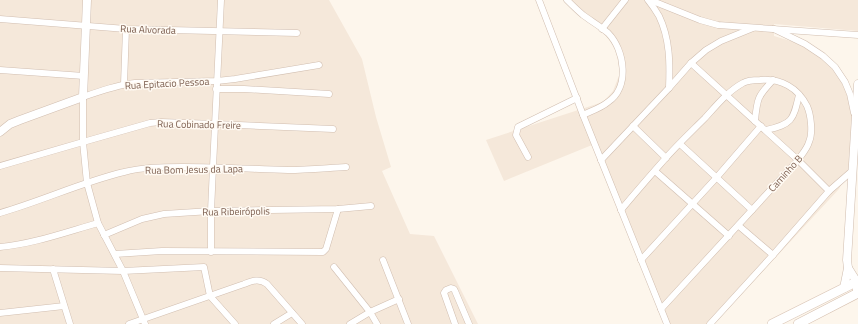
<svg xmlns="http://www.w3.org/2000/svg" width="858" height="324" viewBox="0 0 858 324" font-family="'Titillium Web',sans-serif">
<rect width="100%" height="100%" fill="#fdf6ec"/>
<g fill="#f5e8da">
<polygon points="0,0 329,0 362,59 376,117 391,167 382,171 410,234 434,236 478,324 0,324"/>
<polygon points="563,0 858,0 858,31 774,24 774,36 804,45 829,65 846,87 853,109 851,167 839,189 714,324 665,324 592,145 504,181 486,140 603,102 613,91 620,73 616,49 606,36"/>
</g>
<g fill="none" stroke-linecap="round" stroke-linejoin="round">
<defs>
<g id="minor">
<polyline points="539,0 583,115 667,324"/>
<path d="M567,0c5,5 10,10 16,15 8,6 17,11 25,18 17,17 22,55 0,69 -7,6 -17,9 -25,13"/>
<path d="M648,0c4,5 8,11 11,16 11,23 11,47 10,72"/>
<polyline points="650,0 700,20 718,25 858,35"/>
<polyline points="0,19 126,29 297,33"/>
<polyline points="602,29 625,0"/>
<polyline points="774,29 805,44 823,56 835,67 845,82 850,94 854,113"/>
<polyline points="691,63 798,160 829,191"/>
<polyline points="0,70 84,76"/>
<polyline points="124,84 126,29"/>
<polyline points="216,89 244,89 329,94"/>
<path d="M755,121c2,-23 3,-25 18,-41"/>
<polyline points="633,126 666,158"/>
<path d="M766,130c26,-6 27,-9 33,-35"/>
<polyline points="680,144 752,210"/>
<polyline points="528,157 516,135 518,127 577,98"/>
<polyline points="601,160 669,88 691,63 706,50 721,41 753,28"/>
<polyline points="0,166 83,142 150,123 161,122 215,124 333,129"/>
<polyline points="655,171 729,236"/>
<path d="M621,210c14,-17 29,-34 43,-50 13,-15 27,-28 41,-42 11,-12 23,-27 38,-35 5,-3 11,-3 17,-3 21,-2 38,8 47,26 4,9 6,27 2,36 -2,7 -7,12 -11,18l-137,149"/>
<path d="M0,213c42,-12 82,-31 124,-41 19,-5 39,-5 58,-5 35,0 71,2 106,3 19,0 39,-2 58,-3"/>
<polyline points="739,226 773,255"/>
<polyline points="104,235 142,219 164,214 211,211 338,209 371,206"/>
<path d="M0,247c33,-3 66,-15 98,-24"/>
<polyline points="211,252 211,211 213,167 221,0"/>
<polyline points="115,254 162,251 323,252 326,249 338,209"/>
<polyline points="383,260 408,324"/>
<polyline points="641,260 717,177 761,126"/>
<polyline points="334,267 370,312 377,324"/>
<polyline points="0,268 123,271 204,267 210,296 235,324"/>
<polyline points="53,269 70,324"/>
<polyline points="0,313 64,306"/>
<path d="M129,324l115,-40c8,-3 15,-6 23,0l35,40"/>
<path d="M145,324l-22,-53 -25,-48 -11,-40 -4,-41v-45c17,-6 34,-12 52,-14l82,-2 18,-2 84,-14"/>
<polyline points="274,324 292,313"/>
<polyline points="350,324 370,312 399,299"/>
<polyline points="455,324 444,293 446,290 451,288 454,289 455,291 469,324"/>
<polyline points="710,324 773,255 829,191 852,171"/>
</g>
<g id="tertiary">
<polyline points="0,132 10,124 20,120 83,97 87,0"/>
<polyline points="848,268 857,282 857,293"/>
<polyline points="844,288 848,268 847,260 858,84"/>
</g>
<g id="secondary">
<polyline points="772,324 858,281"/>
<polyline points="798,324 858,293"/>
</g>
</defs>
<use href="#minor" stroke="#d1beb0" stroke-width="7"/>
<use href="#tertiary" stroke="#d1beb0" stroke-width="9"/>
<use href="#secondary" stroke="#d6c0b0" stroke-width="10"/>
<use href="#minor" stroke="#fff" stroke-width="6"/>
<use href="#tertiary" stroke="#fff" stroke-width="8"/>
<use href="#secondary" stroke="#fff" stroke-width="9"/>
</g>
<g text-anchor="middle" stroke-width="3" stroke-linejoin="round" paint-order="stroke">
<g font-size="10" fill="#7a5c4d" stroke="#fffaf3">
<text transform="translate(148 29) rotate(2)" y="4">Rua Alvorada</text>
<text transform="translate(167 83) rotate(-3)" y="4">Rua Epitacio Pessoa</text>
<text transform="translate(199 124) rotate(1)" y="4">Rua Cobinado Freire</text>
<text transform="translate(194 169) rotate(-1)" y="4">Rua Bom Jesus da Lapa</text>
<text transform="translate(785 173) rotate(-48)" y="4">Caminho B</text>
<text transform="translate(236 211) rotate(-1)" y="4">Rua Ribeirópolis</text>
</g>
</g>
</svg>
